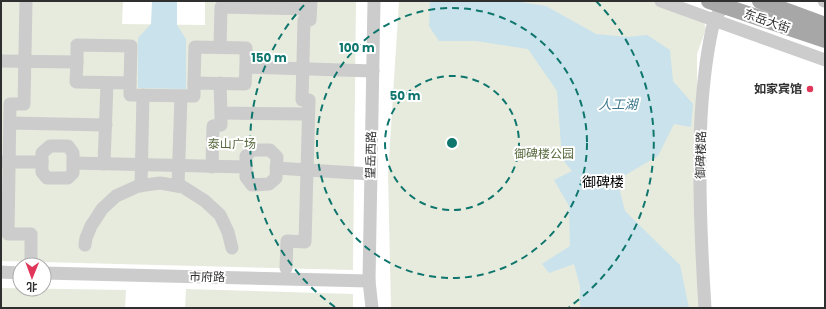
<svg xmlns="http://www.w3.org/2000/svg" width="826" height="309" viewBox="0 0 826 309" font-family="Poppins,'Noto Sans SC',sans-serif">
<rect width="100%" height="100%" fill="#fff"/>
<g fill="#e7ebdd">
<polygon points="1,1 123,1 122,24 205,25 205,1 356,1 353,270 1,261"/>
<polygon points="399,1 650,1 703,19 706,29 697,54 697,191 704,308 391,308 388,174"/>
<polygon points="1,288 126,290 125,308 1,308"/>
<polygon points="186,289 353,294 353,308 185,308"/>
</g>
<g fill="#c9e2eb">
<polygon points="152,1 177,1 177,25 186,39 186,89 138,88 138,38 151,24"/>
<polygon points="430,1 513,1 546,6 596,34 628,37 647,35 670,50 673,81 693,104 691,127 674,124 658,156 617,180 625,211 680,265 689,308 580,308 580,286 574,264 549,273 542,264 570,246 569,206 554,180 572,171 562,159 557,91 528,49 476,41 439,41 429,26"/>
</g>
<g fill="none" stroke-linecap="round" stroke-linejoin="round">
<g stroke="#ccc" stroke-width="13">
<polyline points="26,1 24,104 10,104 8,234 31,234 31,264"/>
<polyline points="661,1 825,60"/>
<polyline points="824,1 825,1"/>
<polyline points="220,47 221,7 310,9"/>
<polyline points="1,61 77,62 76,82 130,83 130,95 194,96 194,83 245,84 246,67 373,71"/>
<polyline points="77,62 77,45 131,46 130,83"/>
<polyline points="194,83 195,47 246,48 246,67"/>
<polyline points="220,83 221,113 308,114"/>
<polyline points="10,123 106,125"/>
<polygon points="50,146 68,146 73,153 73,173 68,178 47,178 42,172 42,153"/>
<polygon points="252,150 270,150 277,157 276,178 269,184 252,185 246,177 246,156"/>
<polyline points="2,162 42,162"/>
<polyline points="73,163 246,167"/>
<polyline points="104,164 107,83"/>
<polyline points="212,167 213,126 221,125 221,113"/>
<polyline points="276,168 371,174"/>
<polyline points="141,186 143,95"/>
<polyline points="178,186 181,96"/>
<polyline points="85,245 86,238 91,226 102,209 116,196 138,186 160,183 183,187 205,201 220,215 228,232 232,248"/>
<polyline points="286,268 287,241 305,242 309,100 302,100 304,20 310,20 311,1"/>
<polyline points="1,272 20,273"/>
<polyline points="44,273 369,281"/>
<polyline points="372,308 369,281 374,1"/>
<path d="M705,308c-4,-63 -7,-127 -4,-191 2,-32 5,-64 13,-96 2,-7 10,-13 13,-20"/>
</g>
<g stroke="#a7a7a7" stroke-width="16">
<polyline points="709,1 825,40"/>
<polyline points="760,1 825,25"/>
</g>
</g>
<g fill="none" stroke="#0f766e" stroke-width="2" stroke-dasharray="7 5">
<circle cx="452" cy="143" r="67"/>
<circle cx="452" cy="143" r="135"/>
<path d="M335 307A202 202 0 0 1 308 1M596 1A202 202 0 0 1 569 307"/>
</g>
<circle fill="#e03659" stroke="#fff" stroke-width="1.5" cx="810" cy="89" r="4"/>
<g text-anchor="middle" stroke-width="4" stroke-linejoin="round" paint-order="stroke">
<g font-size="12" fill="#2f2f2f" stroke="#fff">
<text transform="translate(767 21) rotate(19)" y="4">东岳大街</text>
<text transform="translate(371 155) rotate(-89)" y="4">望岳西路</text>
<text transform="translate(701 155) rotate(-89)" y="4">御碑楼路</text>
<text transform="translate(207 277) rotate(1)" y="4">市府路</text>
</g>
<g font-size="12" font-weight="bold" fill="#2f2f2f" stroke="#fff" text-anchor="end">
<text x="802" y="93">如家宾馆</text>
</g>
<g font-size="12" fill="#57693d" stroke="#fff">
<text x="232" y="148">泰山广场</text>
<text x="544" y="158">御碑楼公园</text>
</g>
<g font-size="13" font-style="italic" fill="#3f7a8f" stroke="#fff">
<text x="618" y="109">人工湖</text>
</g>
<g font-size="14" fill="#000" stroke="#fff">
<text x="603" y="187">御碑楼</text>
</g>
</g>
<circle cx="452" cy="143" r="6" fill="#0f766e" stroke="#fff" stroke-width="2"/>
<g font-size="12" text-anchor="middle" font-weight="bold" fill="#0f766e" stroke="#fff" stroke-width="4" stroke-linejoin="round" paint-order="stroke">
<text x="357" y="52">100 m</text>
<text x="269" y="62">150 m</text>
<text x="405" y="100">50 m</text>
</g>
<rect width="826" height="309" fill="none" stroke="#2f2f2f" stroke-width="4"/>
<g transform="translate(32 277) rotate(181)"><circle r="19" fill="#ffffff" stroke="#acacac"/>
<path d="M0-3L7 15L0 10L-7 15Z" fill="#e03659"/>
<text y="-6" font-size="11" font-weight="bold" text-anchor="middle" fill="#2f2f2f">北</text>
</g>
</svg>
